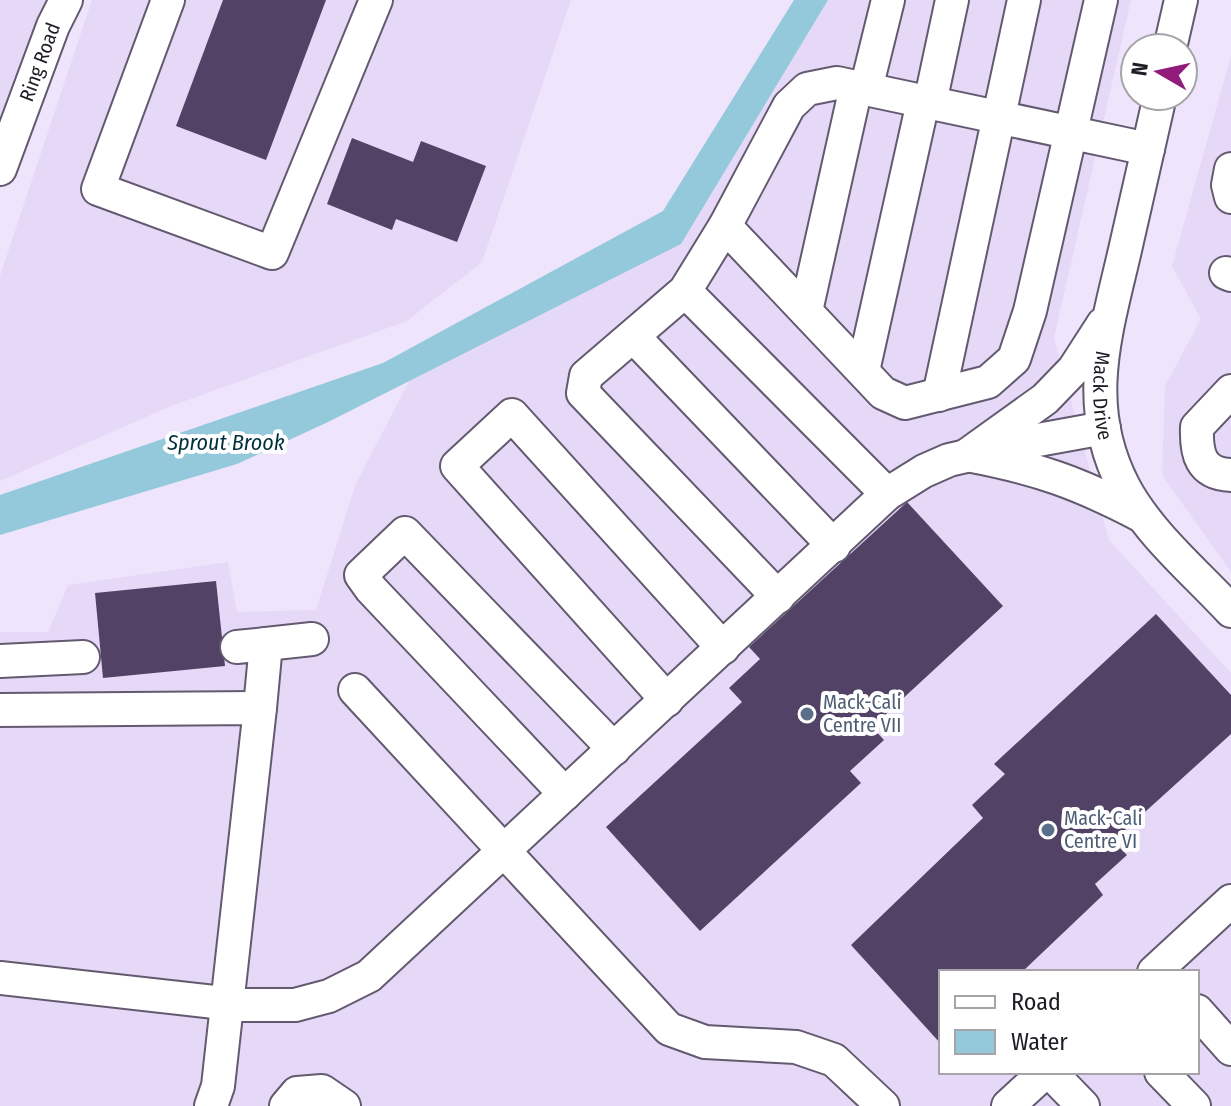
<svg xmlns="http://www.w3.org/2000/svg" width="1231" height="1106" viewBox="0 0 1231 1106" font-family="'Fira Sans Condensed',sans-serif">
<rect width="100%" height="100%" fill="#eee4fc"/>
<g fill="#e6d9f8" fill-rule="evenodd">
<polygon points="0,0 59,0 0,169"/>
<polygon points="92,0 571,0 482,262 407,321 171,406 0,481 0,276"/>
<path d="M828,0h303l-77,338 55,202 122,133v433h-1231v-474h48l20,-47 160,-23 9,50 79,-2 40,-127 54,-103 271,-136zM941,972h256v100h-256z"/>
<polygon points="1231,56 1231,572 1162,475 1165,386 1201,319 1172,266"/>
</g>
<polygon fill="#94c9db" points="794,0 828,0 681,244 328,422 237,464 0,535 0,495 383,363 663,211"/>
<g fill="#524265">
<polygon points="223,0 326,0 266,160 176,126"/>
<polygon points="352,138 413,162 421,141 486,166 457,242 396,219 392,230 327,204"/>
<polygon points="907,502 1003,606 872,727 884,740 850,771 861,783 700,931 606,827 742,702 729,688 760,659 749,647"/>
<polygon points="216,581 225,666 103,678 95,593"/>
<polygon points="1156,614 1231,695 1231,734 1113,841 1127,855 1095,884 1103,895 1022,972 941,972 941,1044 851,945 983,818 972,805 1005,774 994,764"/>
</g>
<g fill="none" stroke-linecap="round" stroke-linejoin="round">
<defs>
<g id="minor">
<polyline points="168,0 98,189 272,253 376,0"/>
<polyline points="1170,48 1181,0"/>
<polyline points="866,89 888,0"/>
<path id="s1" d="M1160,96c-12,51 -23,103 -35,154 -19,83 -44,155 -1,237 25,47 71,85 107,124"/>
<polyline points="930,103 952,0"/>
<path id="s2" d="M0,169l53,-143 13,-26"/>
<polyline points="1231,169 1228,185 1231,197"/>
<polyline points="725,226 883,393 905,403 988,382 1014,359 1030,311 1101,0"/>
<polyline points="1226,273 1231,275"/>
<polyline points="685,291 887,494"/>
<polyline points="806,311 856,87"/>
<path d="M1103,324l-29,45 -29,30 -78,56c70,13 112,28 175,61"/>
<polyline points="633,336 834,546"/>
<polyline points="863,371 923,102"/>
<path d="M1231,391l-34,36c-1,26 3,47 34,48"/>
<polyline points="939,395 1024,0"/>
<polyline points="778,597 583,393 586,376 685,291 725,226 789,106 807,89 837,83 1148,149"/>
<polyline points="266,644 312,639"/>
<polyline points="237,647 266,644 260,708"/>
<polyline points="0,661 83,657"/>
<polyline points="355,690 669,1029 705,1042 796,1047 834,1060 883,1106"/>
<polyline points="667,700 457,466 512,415 723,648"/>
<polyline points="0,710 260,708 218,1086 211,1106"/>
<polyline points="565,794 371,589 361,575 405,533 614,749"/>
<polyline points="1154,972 1231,901"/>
<polyline points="0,978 241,1005 295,1005 329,996 369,976 887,494 924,471 949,460 1027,442 1104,428"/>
<polyline points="1197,1011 1231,1049"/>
<polyline points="1050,1072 1083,1106"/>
<polyline points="1161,1072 1194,1106"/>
<polyline points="286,1106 297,1093 322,1091 344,1106"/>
<polyline points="1008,1106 1045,1072"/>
</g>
</defs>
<use href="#minor" stroke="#635a6f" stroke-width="36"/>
<use href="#minor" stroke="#fff" stroke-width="32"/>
</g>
<g fill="#5c6f8a" stroke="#fff" stroke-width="3">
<circle cx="807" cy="714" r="8"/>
<circle cx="1048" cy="830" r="8"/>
</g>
<g text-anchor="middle" stroke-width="8" stroke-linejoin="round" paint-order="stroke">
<g font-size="20" fill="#201c25" stroke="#fff">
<text dy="7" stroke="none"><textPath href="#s2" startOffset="114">Ring Road</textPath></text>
<text dy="7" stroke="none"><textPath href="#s1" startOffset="306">Mack Drive</textPath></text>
</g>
<g font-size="20" fill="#4e5e75" stroke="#fff" text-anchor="start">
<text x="823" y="709">Mack-Cali<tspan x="823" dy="23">Centre VII</tspan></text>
<text x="1064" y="825">Mack-Cali<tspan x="1064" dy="23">Centre VI</tspan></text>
</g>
<g font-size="22" font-style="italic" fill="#00303d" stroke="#fff">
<text x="226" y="450">Sprout Brook</text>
</g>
</g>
<rect x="939" y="970" width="260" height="104" fill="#ffffff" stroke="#a6a4a8" stroke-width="2"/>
<rect x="955" y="996" width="40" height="12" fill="#ffffff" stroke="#a6a4a8" stroke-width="2"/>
<text x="1011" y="1010" font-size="24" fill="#201c25">Road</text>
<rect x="955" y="1030" width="40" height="24" fill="#94c9db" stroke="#a6a4a8" stroke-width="2"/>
<text x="1011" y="1050" font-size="24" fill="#201c25">Water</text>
<g transform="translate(1159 72) rotate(279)"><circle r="38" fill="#ffffff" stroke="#a6a4a8" stroke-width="2"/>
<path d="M0-6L14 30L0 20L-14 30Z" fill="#921c7b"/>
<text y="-12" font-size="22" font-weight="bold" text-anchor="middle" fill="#201c25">N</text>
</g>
</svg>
